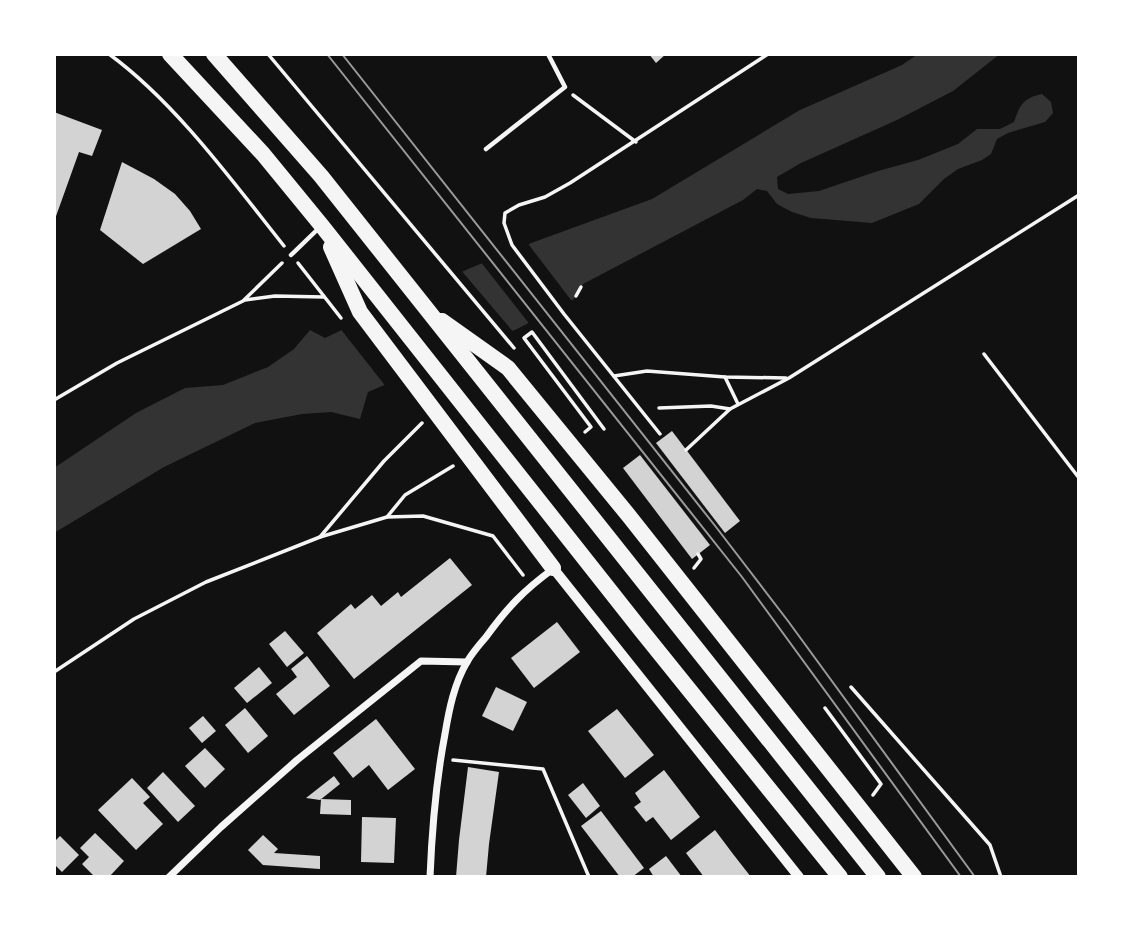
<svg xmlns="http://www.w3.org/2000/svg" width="1133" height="931" viewBox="0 0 1133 931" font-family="'IBM Plex Sans',sans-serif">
<rect width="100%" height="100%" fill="#111"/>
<path fill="#333" d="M918,54h82l-47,37 -56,29 -96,43 -24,14 1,12 10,5 31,-3 59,-20 40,-11 40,-16 19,-15h23l14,-7c6,-17 9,-24 28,-28l9,8 2,11 -8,9 -37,11 -11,6 -6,15 -9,6 -24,9 -14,10 -25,25 -47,19 -61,-5 -19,-6 -15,-8 -10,-13 -10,-2 -14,11 -160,84 -9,15 -57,30 -149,63 -8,27 -29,-7 -29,2 -47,9 -91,44 -110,66v-65l82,-55 49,-25 38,-3 45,-18 26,-18 16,-19 15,8 143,-69 66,-27 118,-43 148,-89 102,-45z"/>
<g fill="#111">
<polygon points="526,241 574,304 531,326 480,261"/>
<polygon points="460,269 515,334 387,388 339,327"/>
</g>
<g fill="#d3d3d3">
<polygon points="649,54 666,54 656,63"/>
<polygon points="54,112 102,130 92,156 79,152 55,219"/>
<polygon points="122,162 154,179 175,194 190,211 201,229 143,264 100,230"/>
<polygon points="672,431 740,521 725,533 656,443"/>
<polygon points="640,455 710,545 692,559 623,468"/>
<polygon points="450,558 472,585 354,679 317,633 351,604 355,609 372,595 381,606 398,592 401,597"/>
<polygon points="557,622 580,652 534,688 511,658"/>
<polygon points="285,631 304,653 287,667 269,644"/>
<polygon points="307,656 330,686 294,715 276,694 297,677 291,669"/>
<polygon points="259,667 272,683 247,703 234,688"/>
<polygon points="496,687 527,702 513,731 482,716"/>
<polygon points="245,708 268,736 248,753 225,725"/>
<polygon points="617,709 654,755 625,778 588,731"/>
<polygon points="203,716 216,731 202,743 189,728"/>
<polygon points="376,719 415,769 388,790 369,765 353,778 333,753"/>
<polygon points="205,748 225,769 205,788 185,766"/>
<polygon points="468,767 499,772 489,844 486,877 456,877 459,840"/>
<polygon points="664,770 700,817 671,840 653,817 646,822 634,807 641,802 635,793"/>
<polygon points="163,772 195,806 178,822 147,788"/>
<polygon points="334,776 340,784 320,800 306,798"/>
<polygon points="132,778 150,797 143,803 163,824 136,850 98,810"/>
<polygon points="583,783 600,806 586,818 568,795"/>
<polygon points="321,799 351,800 351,815 320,814"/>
<polygon points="601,811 644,868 632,877 620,877 581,826"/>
<polygon points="362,817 396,818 394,863 361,862"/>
<polygon points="715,830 733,854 751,877 704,877 686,853"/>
<polygon points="95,833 124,861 109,877 95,877 82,864 89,857 80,848"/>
<polygon points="263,835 278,849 274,853 320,856 320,869 263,865 248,850"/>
<polygon points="60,836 79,855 62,872 54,864 54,842"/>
<polygon points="666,856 682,877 654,877 649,869"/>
</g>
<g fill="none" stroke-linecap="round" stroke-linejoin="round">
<g stroke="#f5f5f5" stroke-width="3.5">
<path d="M109,54c67,49 124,128 175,192"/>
<polyline points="268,54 514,348"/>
<polyline points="573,95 636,142"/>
<polyline points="298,263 341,318"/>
<polyline points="576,296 581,287"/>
<polyline points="245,300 275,296 324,297"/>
<polyline points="984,354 1079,478"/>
<polyline points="614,376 647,371 725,377 786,378"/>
<polyline points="725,377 738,404"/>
<polyline points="54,400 117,363 243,301 282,263"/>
<polyline points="659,408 711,406 730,409 789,378 1079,195"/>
<polyline points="585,432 591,427 524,338 532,332 604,429"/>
<polyline points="660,434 564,314 512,245 504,223 505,213 519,205 545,197 570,183 768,54"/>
<polyline points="686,450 730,409"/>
<polyline points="387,517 405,495 453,466"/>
<polyline points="320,537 384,461 422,423"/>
<polyline points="694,568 701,559 698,554"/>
<polyline points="54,672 134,619 206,582 320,537 387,517 423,516 493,536 523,575"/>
<polyline points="851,687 990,845 1001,877"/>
<polyline points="825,708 881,784 873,795"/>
<polyline points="453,760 543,769 589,877"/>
</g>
<g stroke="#f5f5f5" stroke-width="4.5">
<polyline points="486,149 565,87 548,54"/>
<polyline points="291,255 318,229"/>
</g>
<g stroke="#f5f5f5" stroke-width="7">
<polyline points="169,877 221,827 297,760 421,661 467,662"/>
<path d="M430,877c2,-49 6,-96 15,-143 4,-24 9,-50 22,-72 5,-9 12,-17 19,-25 21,-29 38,-47 67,-68"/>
</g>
<polyline stroke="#f5f5f5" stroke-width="10" points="553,568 799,877"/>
<g stroke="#f5f5f5" stroke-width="16">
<polyline points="170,54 263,154 322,226 641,630 840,877"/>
<polyline points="214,54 321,176 878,877"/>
<polyline points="331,247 360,312 553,568"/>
<polyline points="442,321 508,368 629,516 914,877"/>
</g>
<g stroke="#9a9a9a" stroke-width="2">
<polyline points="327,54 742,577 961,877"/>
<polyline points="342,54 716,527 788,621 975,877"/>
</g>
</g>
<rect width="1133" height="931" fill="none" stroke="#ffffff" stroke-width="112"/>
</svg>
